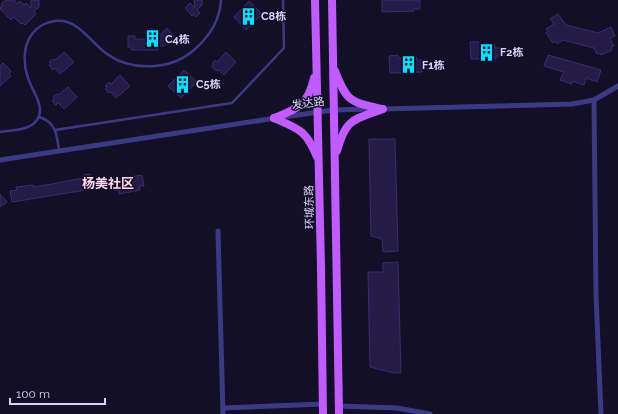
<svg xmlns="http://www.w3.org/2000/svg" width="618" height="414" viewBox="0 0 618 414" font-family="Raleway,'Noto Sans SC',sans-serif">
<rect width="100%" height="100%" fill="#130f26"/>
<g fill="#241b47" stroke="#3b2d73">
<polygon points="6,0 14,0 17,4 20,1 24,5 26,3 31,8 31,0 39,0 39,7 34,11 36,14 25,25 22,23 21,24 14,17 11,20 0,9 2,5 1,4"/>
<polygon points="194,0 202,0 202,5 197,10 200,13 196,17 194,14 192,16 185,8 190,3 195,8"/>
<polygon points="382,0 420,0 420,9 414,9 414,11 382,12"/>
<polygon points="249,1 262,14 246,30 234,17"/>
<polygon points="558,14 566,25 598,33 611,27 615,36 610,38 614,46 611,47 612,50 601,55 600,53 597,54 594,48 563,40 557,44 555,41 553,43 546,33 548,31 546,29 554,24 550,19"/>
<polygon points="167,28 174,36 173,37 176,40 171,44 169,42 164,46 158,46 158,50 131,50 131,47 128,47 128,36 135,36 135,39 146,39 146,29 154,29 154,41"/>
<polygon points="470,42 479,42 479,45 495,44 495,48 504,48 504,56 496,56 496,59 471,59"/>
<polygon points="64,52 74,62 60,74 55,68 53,70 49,65 51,64 49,62 53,59 55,60"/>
<polygon points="226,52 236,62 224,75 218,70 216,71 212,67 213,65 212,64 215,60 217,62"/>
<polygon points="398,55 398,58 417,58 417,60 428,60 428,69 422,69 422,72 390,73 389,56"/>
<polygon points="548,55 601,70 597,82 586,78 584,85 572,81 572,84 560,80 564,72 544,66"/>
<polygon points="3,63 11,71 9,74 11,76 0,86 0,66"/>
<polygon points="184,70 197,82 181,98 168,86"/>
<polygon points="120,75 130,86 116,98 111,92 109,93 105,89 107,87 105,86 109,82 111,84"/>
<polygon points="68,87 77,97 64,109 58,103 56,105 52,101 54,99 53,97 57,94 58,95"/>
<polygon points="369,139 395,139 398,251 383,252 382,239 371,236"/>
<polygon points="90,174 92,187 86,188 86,190 12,202 10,191 17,190 16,187 33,185 33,187 46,185 84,178 84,175"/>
<polygon points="142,175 144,186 139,186 140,190 119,194 119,190 114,190 112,180"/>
<polygon points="0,194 7,202 0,207"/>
<polygon points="398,262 401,373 394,373 370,367 368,272 383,272 383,263"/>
</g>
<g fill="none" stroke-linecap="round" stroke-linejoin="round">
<g stroke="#3d3a85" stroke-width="2.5">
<path d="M39,117c17,5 18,18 20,34"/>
<polyline points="55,130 232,103 284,48 283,0"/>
<path d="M0,132c12,-2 29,-1 37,-12 9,-13 -5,-29 -9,-42 -5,-14 -5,-32 4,-44 5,-7 14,-12 23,-13 23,-3 35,21 52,33 25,18 64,16 87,-4 15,-13 26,-30 27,-50"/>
</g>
<g stroke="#3d3a85" stroke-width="5">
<polyline points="594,100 596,295 601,414"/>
<polyline points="382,109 572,104 594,100 618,86"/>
<polyline points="284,117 333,110 372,109"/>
<polyline points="0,160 276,118"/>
<polyline points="218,231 223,414"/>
<polyline points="339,406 397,408 430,414"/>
<polyline points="223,408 323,404"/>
</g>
<g stroke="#c25bff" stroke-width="8">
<polyline points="315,0 321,267 323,414"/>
<polyline points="332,0 339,414"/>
<path d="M335,71c12,31 15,31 47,38"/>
<path d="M274,118c24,-9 34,-13 40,-40"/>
<path d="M274,118c25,11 32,12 43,39"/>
<path d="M337,151c9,-33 16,-31 46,-42"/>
</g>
</g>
<defs>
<symbol id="building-bare" viewBox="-9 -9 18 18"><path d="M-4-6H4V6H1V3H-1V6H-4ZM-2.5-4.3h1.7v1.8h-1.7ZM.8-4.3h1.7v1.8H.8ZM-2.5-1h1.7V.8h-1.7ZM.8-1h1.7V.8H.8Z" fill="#00e5ff" stroke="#130f26" stroke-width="2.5" paint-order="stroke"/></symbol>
</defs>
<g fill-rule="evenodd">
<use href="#building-bare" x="236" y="4" width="25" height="25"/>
<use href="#building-bare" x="140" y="26" width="25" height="25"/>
<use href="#building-bare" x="474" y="40" width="25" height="25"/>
<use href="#building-bare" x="396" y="52" width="25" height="25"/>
<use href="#building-bare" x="170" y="72" width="25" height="25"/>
</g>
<g text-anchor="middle" stroke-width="3" stroke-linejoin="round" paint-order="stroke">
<g font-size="11" font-weight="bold" fill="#d9d4ff" stroke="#130f26" text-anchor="start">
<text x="261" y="20">C8栋</text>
<text x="165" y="43">C4栋</text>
<text x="500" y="56">F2栋</text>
<text x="422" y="69">F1栋</text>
<text x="196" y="88">C5栋</text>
</g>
<g font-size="11" fill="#d9d4ff" stroke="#130f26">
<text transform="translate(308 103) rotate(-8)" y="4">发达路</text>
<text transform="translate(309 207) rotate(-91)" y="4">环城东路</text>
</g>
<g font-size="13" font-weight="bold" fill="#ffd6f0" stroke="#130f26">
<text x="108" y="188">杨美社区</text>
</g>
</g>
<path d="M10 398v6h95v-6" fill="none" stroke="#d9d4ff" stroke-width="2"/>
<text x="16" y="398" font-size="12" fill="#d9d4ff" stroke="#130f26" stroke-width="3" paint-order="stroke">100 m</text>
</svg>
